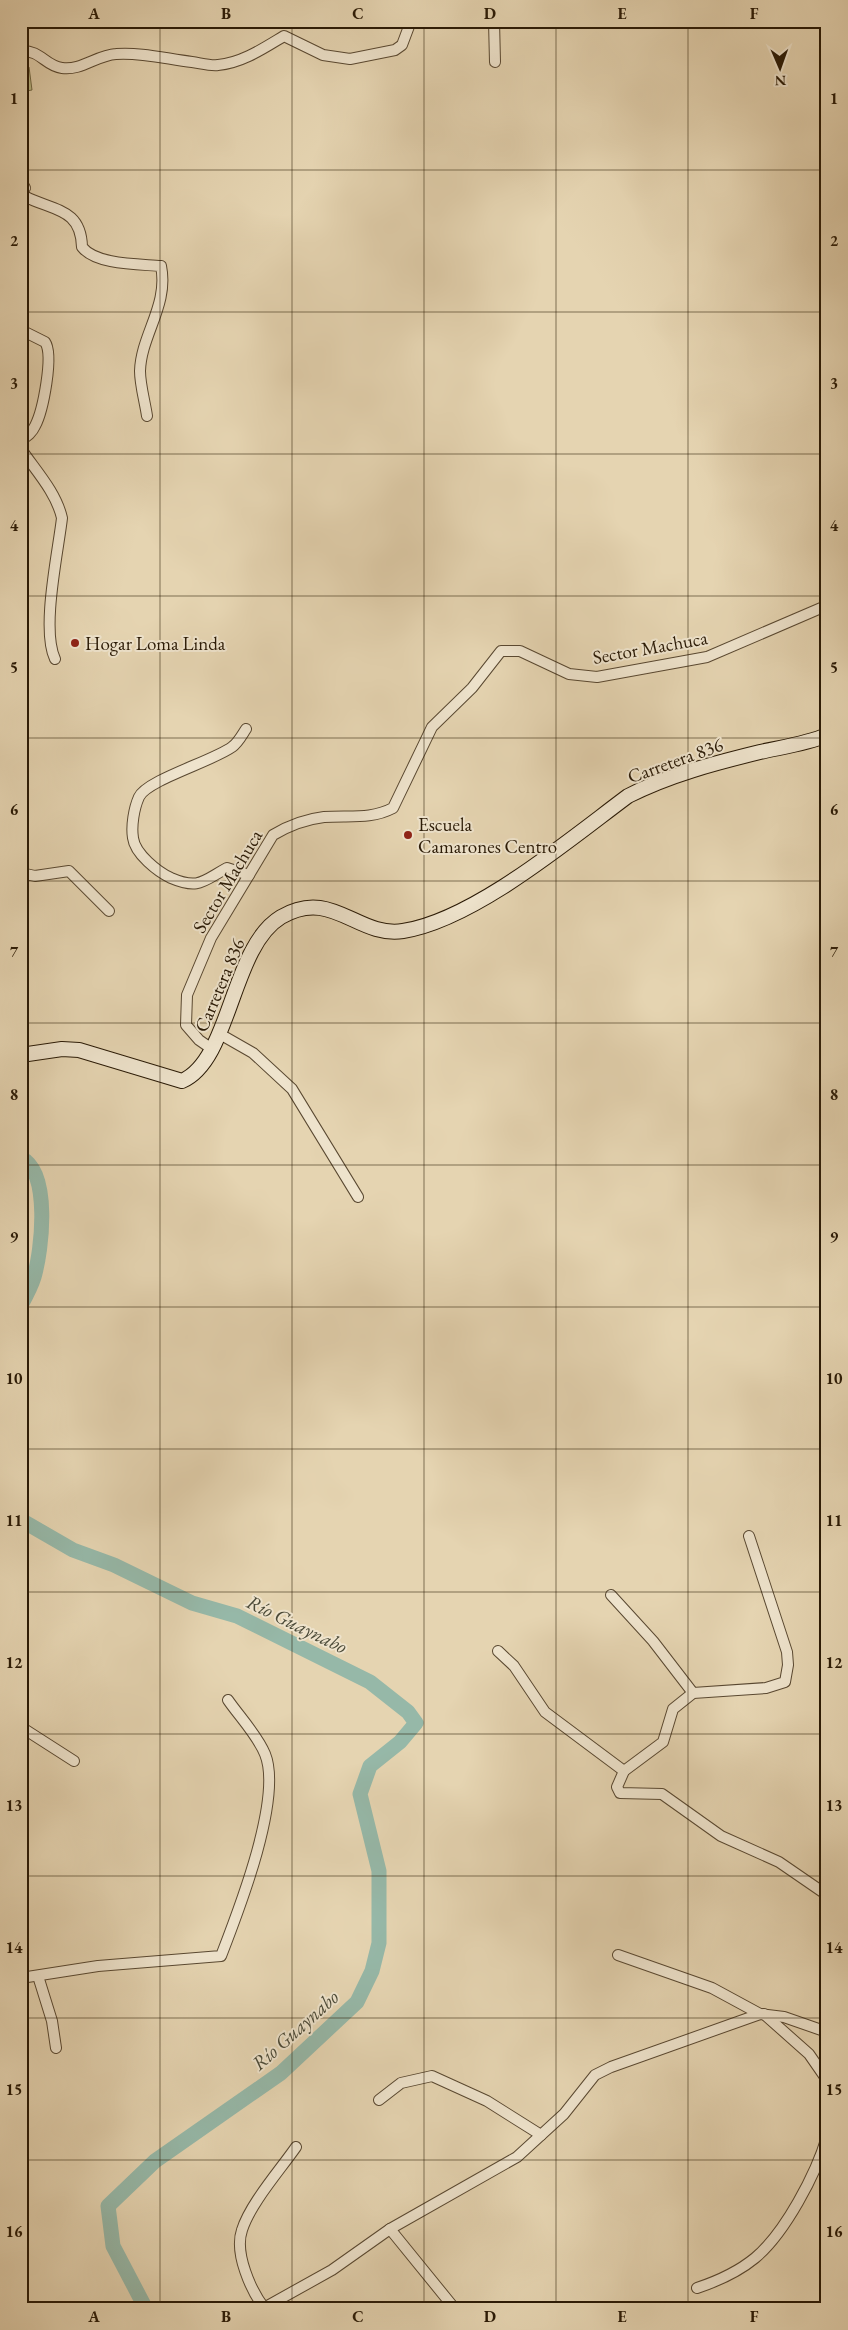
<svg xmlns="http://www.w3.org/2000/svg" width="848" height="2330" viewBox="0 0 848 2330" font-family="'EB Garamond',serif">
<rect width="100%" height="100%" fill="#e5d4b1"/>
<filter id="stains"><feTurbulence type="fractalNoise" baseFrequency=".004" numOctaves="4"/><feColorMatrix values="0 0 0 0 .2 0 0 0 0 .09 0 0 0 0 .02 0 0 0 .5 -.17"/></filter>
<radialGradient id="worn" r=".72"><stop offset=".6" stop-color="#630" stop-opacity="0"/><stop offset="1" stop-color="#630" stop-opacity=".3"/></radialGradient>
<polygon fill="#bbbb87" stroke="#726a46" points="29,67 32,90 21,92 21,68"/>
<g fill="none" stroke-linecap="round" stroke-linejoin="round">
<g stroke="#96b8a8" stroke-width="15">
<path d="M21,1158c30,14 21,92 13,119 -3,10 -8,19 -13,28"/>
<polyline points="21,1520 73,1550 114,1565 192,1603 237,1616 370,1682 408,1712 416,1723 400,1742 370,1766 360,1794 379,1871 379,1943 372,1971 357,2002 281,2073 155,2161 108,2206 113,2246 146,2309"/>
</g>
<defs>
<g id="street">
<polyline points="494,21 495,62"/>
<polyline points="21,22 22,21"/>
<path d="M21,51c20,-1 24,15 41,17 19,3 35,-13 54,-14 25,-2 51,5 76,8 8,1 18,4 26,3 24,-2 46,-17 66,-29l39,19 27,4 45,-9 7,-5 9,-24"/>
<polyline points="21,181 25,188 21,191"/>
<path d="M21,197h5c29,14 55,12 56,50 14,18 57,17 79,19 8,39 -20,69 -21,105 0,14 5,31 7,45"/>
<path d="M21,330l24,12c9,13 -2,69 -10,84 -3,7 -8,10 -14,14"/>
<path d="M21,449c15,22 35,43 41,69 -4,35 -21,111 -7,141"/>
<path d="M246,729c-4,6 -8,14 -14,18 -19,14 -85,33 -93,50 -5,11 -8,29 -6,41 2,16 25,34 38,40 28,12 32,3 56,-10l22,7"/>
<polyline points="21,873 35,876 69,871 109,911"/>
<polyline points="218,1033 253,1053 292,1089 358,1197"/>
<path d="M212,1049l-13,-9 -13,-15 1,-30 24,-57 62,-103c15,-9 34,-16 51,-18 25,-2 46,3 69,-9l39,-81 40,-39 29,-37h19l49,23 28,3 110,-20 114,-49 6,1"/>
<polyline points="749,1536 787,1652 788,1665 785,1682 766,1688 693,1693 673,1709 663,1742 624,1771 617,1787 620,1793 662,1794 721,1836 779,1862 827,1895"/>
<polyline points="611,1595 653,1641 693,1693"/>
<polyline points="498,1651 514,1666 545,1712 624,1771"/>
<polyline points="21,1727 74,1761"/>
<polyline points="618,1955 712,1988 760,2014 784,2017 827,2032"/>
<polyline points="38,1976 52,2021 56,2048"/>
<path d="M21,1978l77,-12 123,-10c17,-44 62,-158 44,-202 -7,-18 -26,-38 -37,-54"/>
<polyline points="764,2014 809,2054 827,2080"/>
<polyline points="379,2100 401,2083 432,2076 487,2101 541,2135"/>
<polyline points="390,2229 455,2309"/>
<path d="M697,2288c21,-7 41,-16 58,-30 30,-25 61,-84 72,-121"/>
<polyline points="262,2309 332,2270 390,2229 517,2157 564,2114 595,2075 611,2067 760,2014"/>
<path d="M265,2309c-14,-18 -31,-56 -23,-79 8,-26 38,-60 54,-83"/>
</g>
<path id="secondary" d="M21,1055l41,-6 17,1 103,31c49,-21 49,-134 99,-164 51,-30 76,21 122,14 71,-11 167,-92 225,-135 41,-21 87,-33 132,-44 22,-5 46,-8 67,-17"/>
</defs>
<use href="#street" stroke="#594831" stroke-width="12"/>
<use href="#secondary" stroke="#2a1a06" stroke-width="16"/>
<use href="#street" stroke="#eee3cc" stroke-width="10"/>
<use href="#secondary" stroke="#eee3cc" stroke-width="14"/>
</g>
<path fill="none" stroke="#2a1a06" stroke-width="1" stroke-opacity="0.55" d="M160,21v2288M292,21v2288M424,21v2288M556,21v2288M688,21v2288M21,170h806M21,312h806M21,454h806M21,596h806M21,738h806M21,881h806M21,1023h806M21,1165h806M21,1307h806M21,1449h806M21,1592h806M21,1734h806M21,1876h806M21,2018h806M21,2160h806"/>
<g fill="#8f2418" stroke="#eee3cc" stroke-width="2">
<circle cx="75" cy="643" r="5"/>
<circle cx="408" cy="835" r="5"/>
</g>
<g text-anchor="middle" stroke-width="4" stroke-linejoin="round" paint-order="stroke">
<g font-size="19" fill="#2a1a06" stroke="#eee3cc" text-anchor="start">
<text x="85" y="650">Hogar Loma Linda</text>
<text x="418" y="831">Escuela<tspan x="418" dy="22">Camarones Centro</tspan></text>
</g>
<g font-size="19" fill="#2a1a06" stroke="#eee3cc">
<text transform="translate(650 647) rotate(-10)" y="7">Sector Machuca</text>
<text transform="translate(675 760) rotate(-20)" y="7">Carretera 836</text>
<text transform="translate(227 881) rotate(-59)" y="7">Sector Machuca</text>
<text transform="translate(219 985) rotate(-67)" y="7">Carretera 836</text>
</g>
<g font-size="20" font-style="italic" fill="#4a4937" stroke="#eee3cc">
<text transform="translate(297 1624) rotate(26)" y="7">Río Guaynabo</text>
<text transform="translate(295 2030) rotate(-42)" y="7">Río Guaynabo</text>
</g>
</g>
<rect width="848" height="2330" fill="none" stroke="#e5d4b1" stroke-width="55"/>
<g transform="translate(780 68) rotate(178)" stroke="#eee3cc" stroke-width="4" paint-order="stroke">
<path d="M0-4L9 19L0 12L-9 19Z" fill="#2a1a06"/>
<text y="-8" font-size="14" font-weight="bold" text-anchor="middle" fill="#2a1a06">N</text>
</g>
<rect x="28" y="28" width="792" height="2274" fill="none" stroke="#2a1a06" stroke-width="2"/>
<g font-size="16" text-anchor="middle" font-weight="bold" fill="#2a1a06">
<text x="94" y="19">A</text>
<text x="226" y="19">B</text>
<text x="358" y="19">C</text>
<text x="490" y="19">D</text>
<text x="622" y="19">E</text>
<text x="754" y="19">F</text>
<text x="14" y="104">1</text>
<text x="834" y="104">1</text>
<text x="14" y="246">2</text>
<text x="834" y="246">2</text>
<text x="14" y="389">3</text>
<text x="834" y="389">3</text>
<text x="14" y="531">4</text>
<text x="834" y="531">4</text>
<text x="14" y="673">5</text>
<text x="834" y="673">5</text>
<text x="14" y="815">6</text>
<text x="834" y="815">6</text>
<text x="14" y="957">7</text>
<text x="834" y="957">7</text>
<text x="14" y="1100">8</text>
<text x="834" y="1100">8</text>
<text x="14" y="1242">9</text>
<text x="834" y="1242">9</text>
<text x="14" y="1384">10</text>
<text x="834" y="1384">10</text>
<text x="14" y="1526">11</text>
<text x="834" y="1526">11</text>
<text x="14" y="1668">12</text>
<text x="834" y="1668">12</text>
<text x="14" y="1811">13</text>
<text x="834" y="1811">13</text>
<text x="14" y="1953">14</text>
<text x="834" y="1953">14</text>
<text x="14" y="2095">15</text>
<text x="834" y="2095">15</text>
<text x="14" y="2237">16</text>
<text x="834" y="2237">16</text>
<text x="94" y="2322">A</text>
<text x="226" y="2322">B</text>
<text x="358" y="2322">C</text>
<text x="490" y="2322">D</text>
<text x="622" y="2322">E</text>
<text x="754" y="2322">F</text>
</g>
<rect width="100%" height="100%" filter="url(#stains)"/>
<rect width="100%" height="100%" fill="url(#worn)"/>
</svg>
